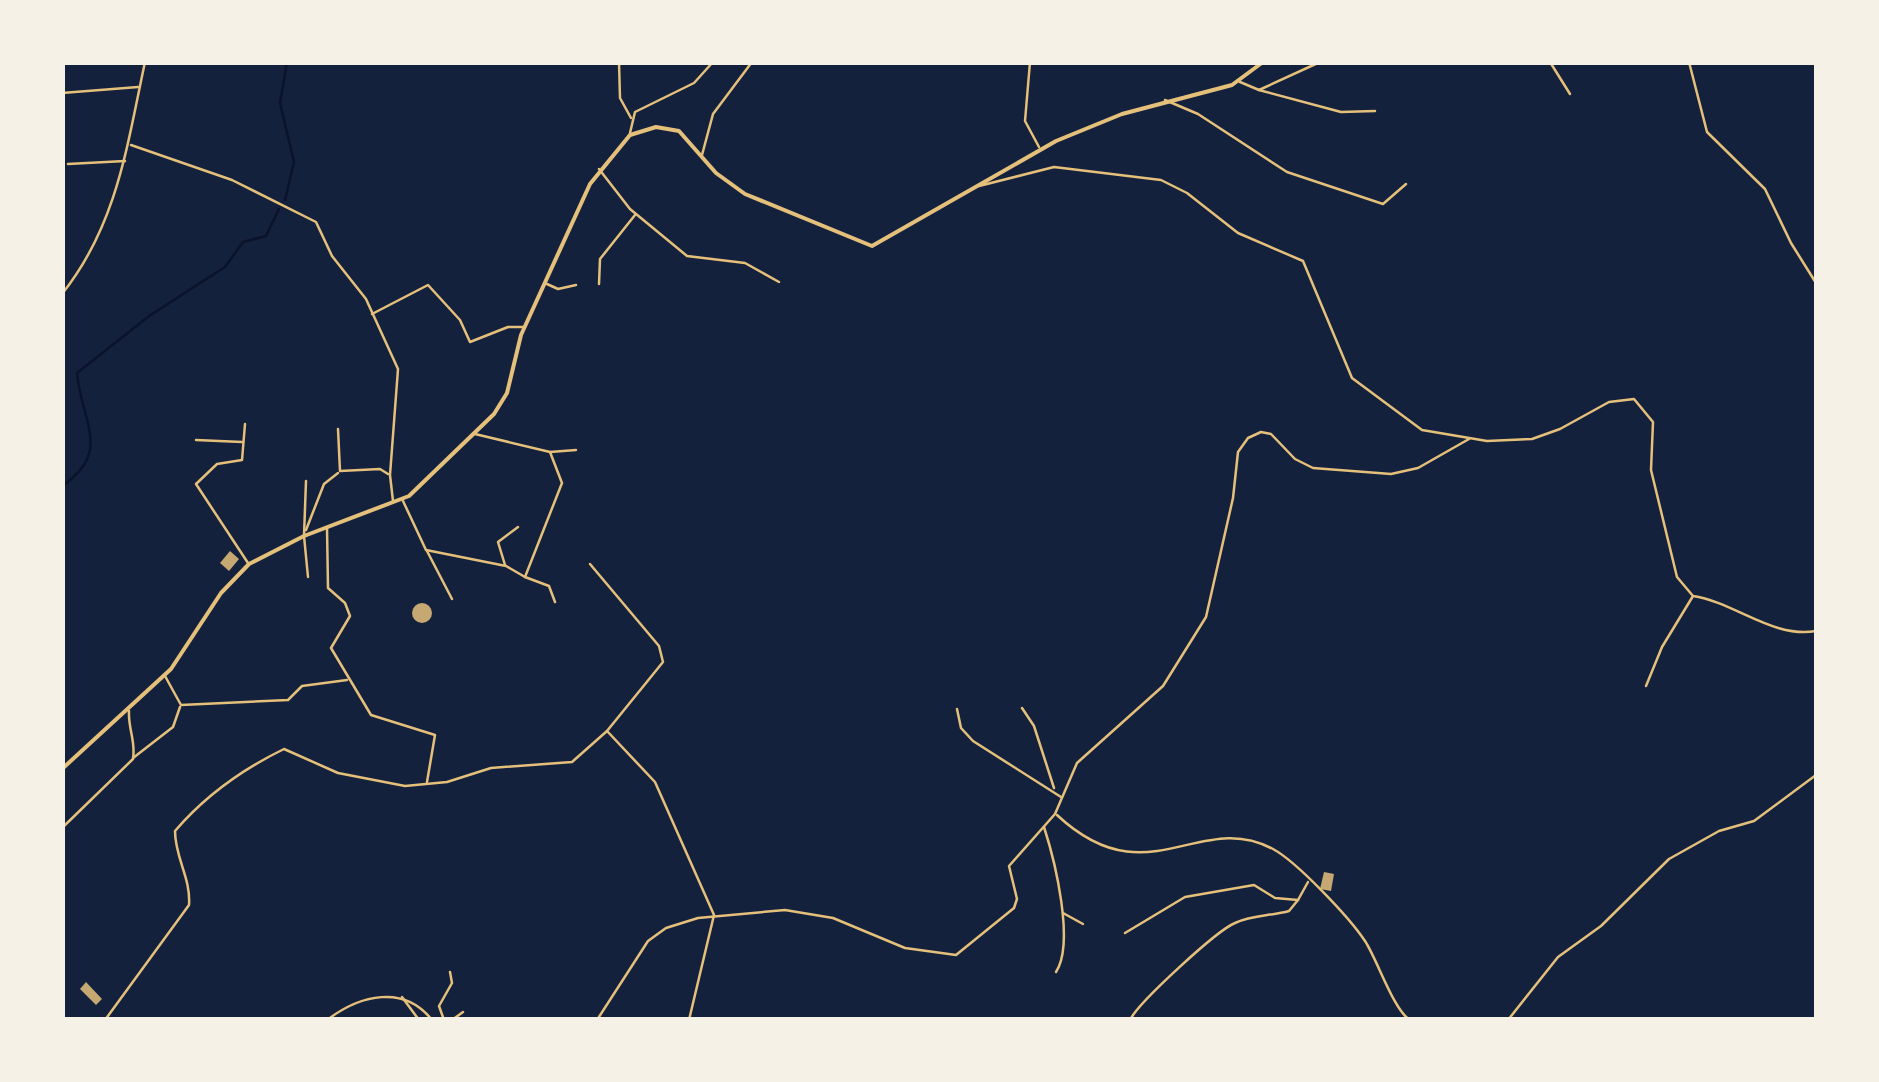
<svg xmlns="http://www.w3.org/2000/svg" width="1879" height="1082" viewBox="0 0 1879 1082" font-family="'Varela Round',sans-serif">
<rect width="100%" height="100%" fill="#14213d"/>
<g fill="none" stroke-linecap="round" stroke-linejoin="round">
<g stroke="#0b132b" stroke-width="2.5">
<polyline points="285,200 294,162 280,103 287,62"/>
<path d="M62,486c51,-34 19,-65 15,-113l72,-57 76,-49 18,-25 23,-6 13,-27"/>
</g>
</g>
<g fill="#c6a872">
<polygon points="230,551 239,559 229,571 220,563"/>
<circle cx="422" cy="613" r="10"/>
<polygon points="1324,872 1334,874 1331,891 1320,889"/>
<polygon points="86,982 102,999 96,1005 80,989"/>
</g>
<g fill="none" stroke-linecap="round" stroke-linejoin="round">
<g stroke="#e5c07b" stroke-width="2.5">
<polyline points="619,62 620,98 631,118"/>
<polyline points="1030,62 1025,121 1039,147"/>
<polyline points="1550,62 1570,94"/>
<polyline points="1689,62 1707,132 1765,189 1791,243 1816,283"/>
<polyline points="1240,82 1259,90 1320,62"/>
<polyline points="1259,90 1341,112 1375,111"/>
<polyline points="62,93 138,87"/>
<polyline points="1165,100 1198,114 1287,172 1383,204 1406,184"/>
<polyline points="630,133 635,112 694,83 713,62"/>
<polyline points="131,145 232,180 316,222 332,256 366,299 398,369 390,475 393,501"/>
<polyline points="702,155 713,114 752,62"/>
<polyline points="68,164 125,161"/>
<polyline points="599,169 630,209 687,256 745,263 779,282"/>
<path d="M979,186l75,-19 107,13 26,13 51,40 65,28 49,117 70,52 65,11 45,-2 28,-10 49,-27 25,-3 19,23 -2,48 26,107 16,19c41,6 81,43 123,35"/>
<polyline points="547,284 558,289 576,285"/>
<polyline points="599,284 600,259 635,215"/>
<path d="M62,294c55,-69 65,-148 83,-232"/>
<polyline points="372,314 428,285 460,320 470,342 508,327 523,327"/>
<polyline points="245,424 242,460 217,464 196,484 248,563"/>
<polyline points="338,429 340,471 380,469 388,474"/>
<polyline points="475,434 550,452 576,450"/>
<polyline points="196,440 242,442"/>
<polyline points="550,452 562,483 525,577 549,586 555,602"/>
<polyline points="306,481 304,536 308,577"/>
<polyline points="403,501 426,550 506,566 525,577"/>
<polyline points="327,528 328,588 345,603 350,616 331,648 371,715 435,735 427,782"/>
<polyline points="306,530 324,484 338,473"/>
<polyline points="427,551 452,599"/>
<polyline points="590,564 659,646 663,662 607,731"/>
<polyline points="505,565 498,542 518,527"/>
<polyline points="165,676 181,705 288,700 302,686 347,680"/>
<polyline points="1646,686 1662,647 1693,596"/>
<polyline points="1022,708 1034,726 1054,788"/>
<polyline points="957,709 961,728 973,741 1061,797"/>
<polyline points="133,758 173,727 180,707"/>
<path d="M1057,815c90,84 142,-6 216,34 24,13 76,68 92,92 12,18 29,70 45,79"/>
<path d="M1044,827c11,34 31,116 12,145"/>
<path d="M62,828l71,-69c3,-18 -5,-30 -4,-48"/>
<polyline points="1063,913 1083,924"/>
<polyline points="1125,933 1185,897 1254,885 1275,898 1298,900 1308,882"/>
<polyline points="402,997 419,1020"/>
<path d="M105,1020l84,-115c2,-27 -14,-47 -14,-74 30,-35 68,-62 109,-82l54,24 67,13 42,-4 44,-14 81,-6 35,-31 48,51 59,133 -25,105"/>
<path d="M327,1020c33,-25 77,-36 105,0"/>
<polyline points="444,1020 439,1006 452,983 450,972"/>
<polyline points="452,1020 463,1012"/>
<polyline points="597,1020 648,941 666,928 698,918 785,910 833,918 905,948 956,955 1014,908 1017,899 1009,866 1055,814 1077,763 1163,686 1206,617 1233,498 1238,452 1248,438 1261,432 1271,434 1295,459 1313,468 1391,474 1418,468 1469,439"/>
<path d="M1130,1020c8,-17 86,-89 105,-97 17,-8 36,-7 54,-12l9,-11"/>
<polyline points="1508,1020 1558,957 1601,926 1669,859 1719,831 1754,821 1816,775"/>
</g>
<polyline stroke="#e5c07b" stroke-width="4" points="62,769 171,669 221,593 249,564 304,536 409,496 494,414 507,393 521,335 590,184 630,135 656,127 679,131 716,173 745,194 872,246 1056,141 1122,114 1232,85 1263,62"/>
</g>
<rect width="1879" height="1082" fill="none" stroke="#f6f1e7" stroke-width="130"/>
</svg>
